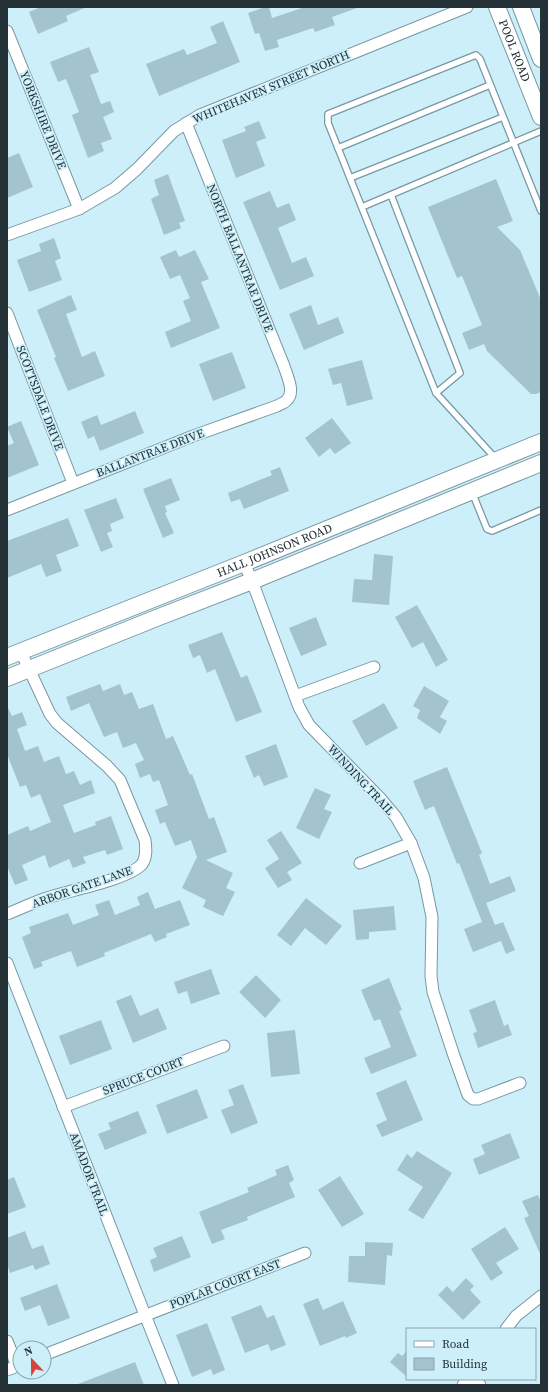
<svg xmlns="http://www.w3.org/2000/svg" width="548" height="1392" viewBox="0 0 548 1392" font-family="'Source Serif 4',serif">
<rect width="100%" height="100%" fill="#cdeffa"/>
<g fill="#a3c4cf">
<polygon points="41,7 87,7 66,16 68,21 38,34 29,12"/>
<polygon points="265,7 269,7 272,18 305,7 357,8 332,17 335,25 315,32 313,28 277,40 279,47 265,51 259,33 255,34 248,13"/>
<polygon points="223,21 240,62 159,96 146,64 184,49 187,55 217,43 210,27"/>
<polygon points="89,47 99,72 90,75 101,104 110,101 114,112 103,117 112,139 101,143 104,151 88,158 72,115 79,112 66,79 58,82 50,62"/>
<polygon points="259,121 266,138 256,142 265,166 236,178 222,140 246,131 244,127"/>
<polygon points="19,153 33,187 7,198 7,158"/>
<polygon points="168,174 185,221 179,223 181,228 164,235 151,199 159,195 154,180"/>
<polygon points="496,179 513,221 497,227 520,250 541,300 541,392 536,394 531,394 487,351 484,344 469,350 462,333 482,325 462,276 457,278 428,207"/>
<polygon points="270,191 277,208 289,203 296,220 278,228 292,263 306,257 314,276 280,290 243,202"/>
<polygon points="54,238 61,258 55,261 62,280 29,292 17,260 41,251 39,244"/>
<polygon points="176,250 179,257 195,250 209,279 201,282 220,328 171,348 165,332 191,321 183,301 190,298 180,275 170,279 160,257"/>
<polygon points="71,295 77,310 66,314 82,357 95,351 105,376 68,391 54,358 56,357 37,310"/>
<polygon points="311,305 318,325 338,317 344,333 304,350 289,314"/>
<polygon points="232,352 246,388 213,401 199,364"/>
<polygon points="362,360 373,399 347,406 341,383 333,385 328,369"/>
<polygon points="135,411 144,433 100,451 94,436 88,439 81,422 97,415 101,425"/>
<polygon points="332,418 351,443 335,454 330,448 319,457 305,438"/>
<polygon points="21,421 39,465 7,478 7,446 14,443 7,427"/>
<polygon points="280,467 289,491 244,509 240,499 231,502 228,493 272,475 270,471"/>
<polygon points="171,478 180,500 165,506 167,512 165,513 174,533 163,538 143,489"/>
<polygon points="116,498 124,518 110,524 112,531 107,533 113,547 101,552 84,510"/>
<polygon points="68,518 79,546 56,555 62,571 46,577 41,564 7,578 7,541"/>
<polygon points="374,554 393,556 389,605 352,602 354,579 372,580"/>
<polygon points="417,605 448,660 436,667 423,642 412,648 395,617"/>
<polygon points="316,617 327,645 301,656 289,628"/>
<polygon points="222,632 241,678 247,675 262,712 236,722 215,669 207,673 200,655 193,658 188,645"/>
<polygon points="100,684 103,691 120,684 124,695 132,692 139,709 153,704 166,739 173,736 190,775 192,774 209,819 214,817 227,852 206,860 233,873 226,888 235,892 223,916 203,907 206,900 182,888 197,857 191,840 175,846 165,822 160,824 155,810 168,805 159,780 153,782 150,774 140,778 135,764 144,760 136,743 123,748 117,732 104,737 89,703 71,711 66,697"/>
<polygon points="424,686 449,701 440,717 447,721 440,734 417,718 420,710 413,706"/>
<polygon points="384,703 398,728 366,746 352,721"/>
<polygon points="7,706 12,716 22,712 27,725 17,729 25,751 38,746 44,762 59,756 66,774 74,771 80,785 91,780 95,793 63,805 74,833 96,825 95,822 111,816 123,849 107,855 105,850 83,857 86,863 73,868 69,859 49,868 45,855 22,865 28,880 15,885 7,866 7,835 28,826 30,831 51,822 40,794 31,798 26,785 20,787 7,754"/>
<polygon points="276,744 288,777 264,786 259,775 254,778 245,756"/>
<polygon points="447,767 482,853 479,855 490,884 510,876 516,891 486,903 495,925 503,922 515,950 506,954 501,941 473,952 464,929 482,922 459,863 457,864 434,806 425,810 413,781"/>
<polygon points="315,788 331,795 324,809 332,812 319,839 296,828"/>
<polygon points="281,831 302,863 287,872 292,880 278,888 265,868 279,859 267,840"/>
<polygon points="148,892 155,909 180,900 190,925 166,934 167,937 155,942 151,934 104,953 105,956 77,967 71,951 41,962 43,966 34,969 22,937 31,933 29,927 68,913 73,925 99,915 95,905 109,900 115,915 140,905 137,897"/>
<polygon points="306,898 342,926 326,945 305,928 291,946 277,935"/>
<polygon points="394,906 396,930 369,932 369,939 356,940 353,910"/>
<polygon points="211,969 220,994 191,1004 187,991 178,994 174,982"/>
<polygon points="256,975 281,1000 265,1018 239,992"/>
<polygon points="389,978 402,1010 399,1011 417,1056 371,1074 364,1058 391,1047 380,1019 374,1021 361,990"/>
<polygon points="131,995 140,1016 158,1008 167,1029 133,1043 116,1001"/>
<polygon points="495,1000 504,1026 508,1024 512,1035 478,1048 473,1033 477,1032 469,1010"/>
<polygon points="101,1020 112,1049 70,1065 59,1036"/>
<polygon points="295,1030 300,1074 271,1077 267,1033"/>
<polygon points="406,1080 423,1120 382,1137 376,1125 387,1120 376,1093"/>
<polygon points="243,1084 258,1123 231,1134 221,1110 234,1105 228,1090"/>
<polygon points="197,1089 208,1118 167,1134 156,1105"/>
<polygon points="138,1111 147,1133 105,1150 98,1134 111,1129 108,1123"/>
<polygon points="510,1133 520,1158 479,1175 473,1159 485,1154 481,1145"/>
<polygon points="417,1151 452,1173 423,1219 408,1210 423,1187 397,1170 407,1154 412,1158"/>
<polygon points="288,1165 294,1180 289,1183 295,1197 247,1217 248,1220 221,1230 225,1239 212,1244 199,1212 249,1192 247,1188 277,1175 275,1170"/>
<polygon points="340,1176 364,1214 342,1227 318,1190"/>
<polygon points="14,1177 26,1207 7,1214 7,1180"/>
<polygon points="538,1195 541,1202 541,1256 524,1218 529,1216 522,1201"/>
<polygon points="505,1227 519,1249 496,1263 503,1273 491,1281 471,1249"/>
<polygon points="25,1231 32,1249 43,1245 50,1264 35,1270 33,1265 10,1273 7,1264 7,1238"/>
<polygon points="182,1236 191,1257 154,1272 150,1260 157,1257 153,1248"/>
<polygon points="365,1242 393,1243 392,1256 387,1255 385,1285 348,1282 349,1256 365,1256"/>
<polygon points="466,1278 474,1286 470,1290 481,1302 463,1320 438,1295 447,1286 453,1292"/>
<polygon points="57,1284 70,1318 48,1326 40,1305 25,1311 20,1298"/>
<polygon points="318,1298 323,1310 343,1301 357,1333 346,1338 345,1336 320,1346 303,1304"/>
<polygon points="261,1305 267,1318 274,1315 286,1345 271,1351 268,1344 245,1353 231,1317"/>
<polygon points="207,1323 225,1370 213,1375 211,1369 192,1377 176,1335"/>
<polygon points="407,1351 407,1377 390,1362 398,1353 402,1356"/>
<polygon points="135,1362 144,1385 78,1385 78,1384"/>
</g>
<g fill="none" stroke-linecap="round" stroke-linejoin="round">
<defs>
<g id="service">
<polyline points="338,148 490,85"/>
<polyline points="350,178 503,117"/>
<polyline points="391,195 460,373 436,393"/>
<polyline points="362,207 541,131"/>
<polyline points="496,459 436,393 328,123 328,114 476,55 480,59 541,211"/>
<polyline points="472,492 487,529 492,531 541,510"/>
</g>
<g id="minor">
<polyline points="7,31 79,209"/>
<polyline points="7,235 79,209 115,188 137,169 174,131 200,115 467,7"/>
<polyline points="7,313 73,483"/>
<path d="M7,510l186,-74 84,-30c3,-2 7,-3 9,-5 10,-8 1,-25 -2,-35l-98,-243"/>
<polyline points="244,563 252,581 299,707 309,725 380,798 396,817 411,843 424,878 432,917 431,976 433,992 453,1053 468,1095 473,1099 478,1099 520,1083"/>
<polyline points="295,696 374,667"/>
<polyline points="360,863 411,843"/>
<path d="M7,914c13,-5 27,-12 40,-16 20,-7 83,-19 95,-34 5,-7 4,-16 3,-24l-25,-60 -13,-14 -50,-43 -7,-9 -29,-62"/>
<polyline points="7,963 145,1315 173,1385"/>
<polyline points="63,1107 224,1046"/>
<polyline points="506,1329 516,1316 541,1296"/>
<polyline points="7,1341 17,1366"/>
<polyline points="44,1355 305,1253"/>
<polyline points="7,1370 20,1365"/>
<polyline points="473,1379 480,1385"/>
<polyline points="463,1385 467,1379"/>
</g>
<g id="secondary">
<path id="s1" d="M497,7l44,110"/>
<polyline points="521,7 541,59"/>
<path id="s2" d="M7,657l237,-94 297,-121"/>
<polyline points="7,678 159,617 252,581 541,463"/>
</g>
</defs>
<use href="#service" stroke="#7898a2" stroke-width="8"/>
<use href="#minor" stroke="#7898a2" stroke-width="13"/>
<use href="#secondary" stroke="#7898a2" stroke-width="18"/>
<use href="#service" stroke="#fff" stroke-width="5.5"/>
<use href="#minor" stroke="#fff" stroke-width="11"/>
<use href="#secondary" stroke="#fff" stroke-width="16"/>
</g>
<g text-anchor="middle" stroke-width="3.5" stroke-linejoin="round" paint-order="stroke">
<g font-size="12" fill="#243136" stroke="#cdeffa">
<text dy="4" stroke="none"><textPath href="#s1" startOffset="47">POOL ROAD</textPath></text>
<text transform="translate(271 87) rotate(-23)" y="4">WHITEHAVEN STREET NORTH</text>
<text transform="translate(43 120) rotate(68)" y="4">YORKSHIRE DRIVE</text>
<text transform="translate(240 258) rotate(68)" y="4">NORTH BALLANTRAE DRIVE</text>
<text transform="translate(40 398) rotate(69)" y="4">SCOTTSDALE DRIVE</text>
<text transform="translate(150 453) rotate(-21)" y="4">BALLANTRAE DRIVE</text>
<text dy="4" stroke="none"><textPath href="#s2" startOffset="288">HALL JOHNSON ROAD</textPath></text>
<text transform="translate(361 780) rotate(47)" y="4">WINDING TRAIL</text>
<text transform="translate(82 887) rotate(-19)" y="4">ARBOR GATE LANE</text>
<text transform="translate(143 1076) rotate(-21)" y="4">SPRUCE COURT</text>
<text transform="translate(89 1174) rotate(69)" y="4">AMADOR TRAIL</text>
<text transform="translate(225 1284) rotate(-21)" y="4">POPLAR COURT EAST</text>
</g>
</g>
<rect width="548" height="1392" fill="none" stroke="#243136" stroke-width="16"/>
<rect x="406" y="1328" width="130" height="52" fill="#cdeffa" stroke="#89a3ac"/>
<rect x="414" y="1341" width="20" height="6" fill="#ffffff" stroke="#89a3ac"/>
<text x="442" y="1348" font-size="12" fill="#243136">Road</text>
<rect x="414" y="1358" width="20" height="12" fill="#a3c4cf" stroke="#89a3ac"/>
<text x="442" y="1368" font-size="12" fill="#243136">Building</text>
<g transform="translate(32 1360) rotate(338)"><circle r="19" fill="#cdeffa" stroke="#89a3ac"/>
<path d="M0-3L7 15L0 10L-7 15Z" fill="#d4463b"/>
<text y="-6" font-size="11" font-weight="bold" text-anchor="middle" fill="#243136">N</text>
</g>
</svg>
